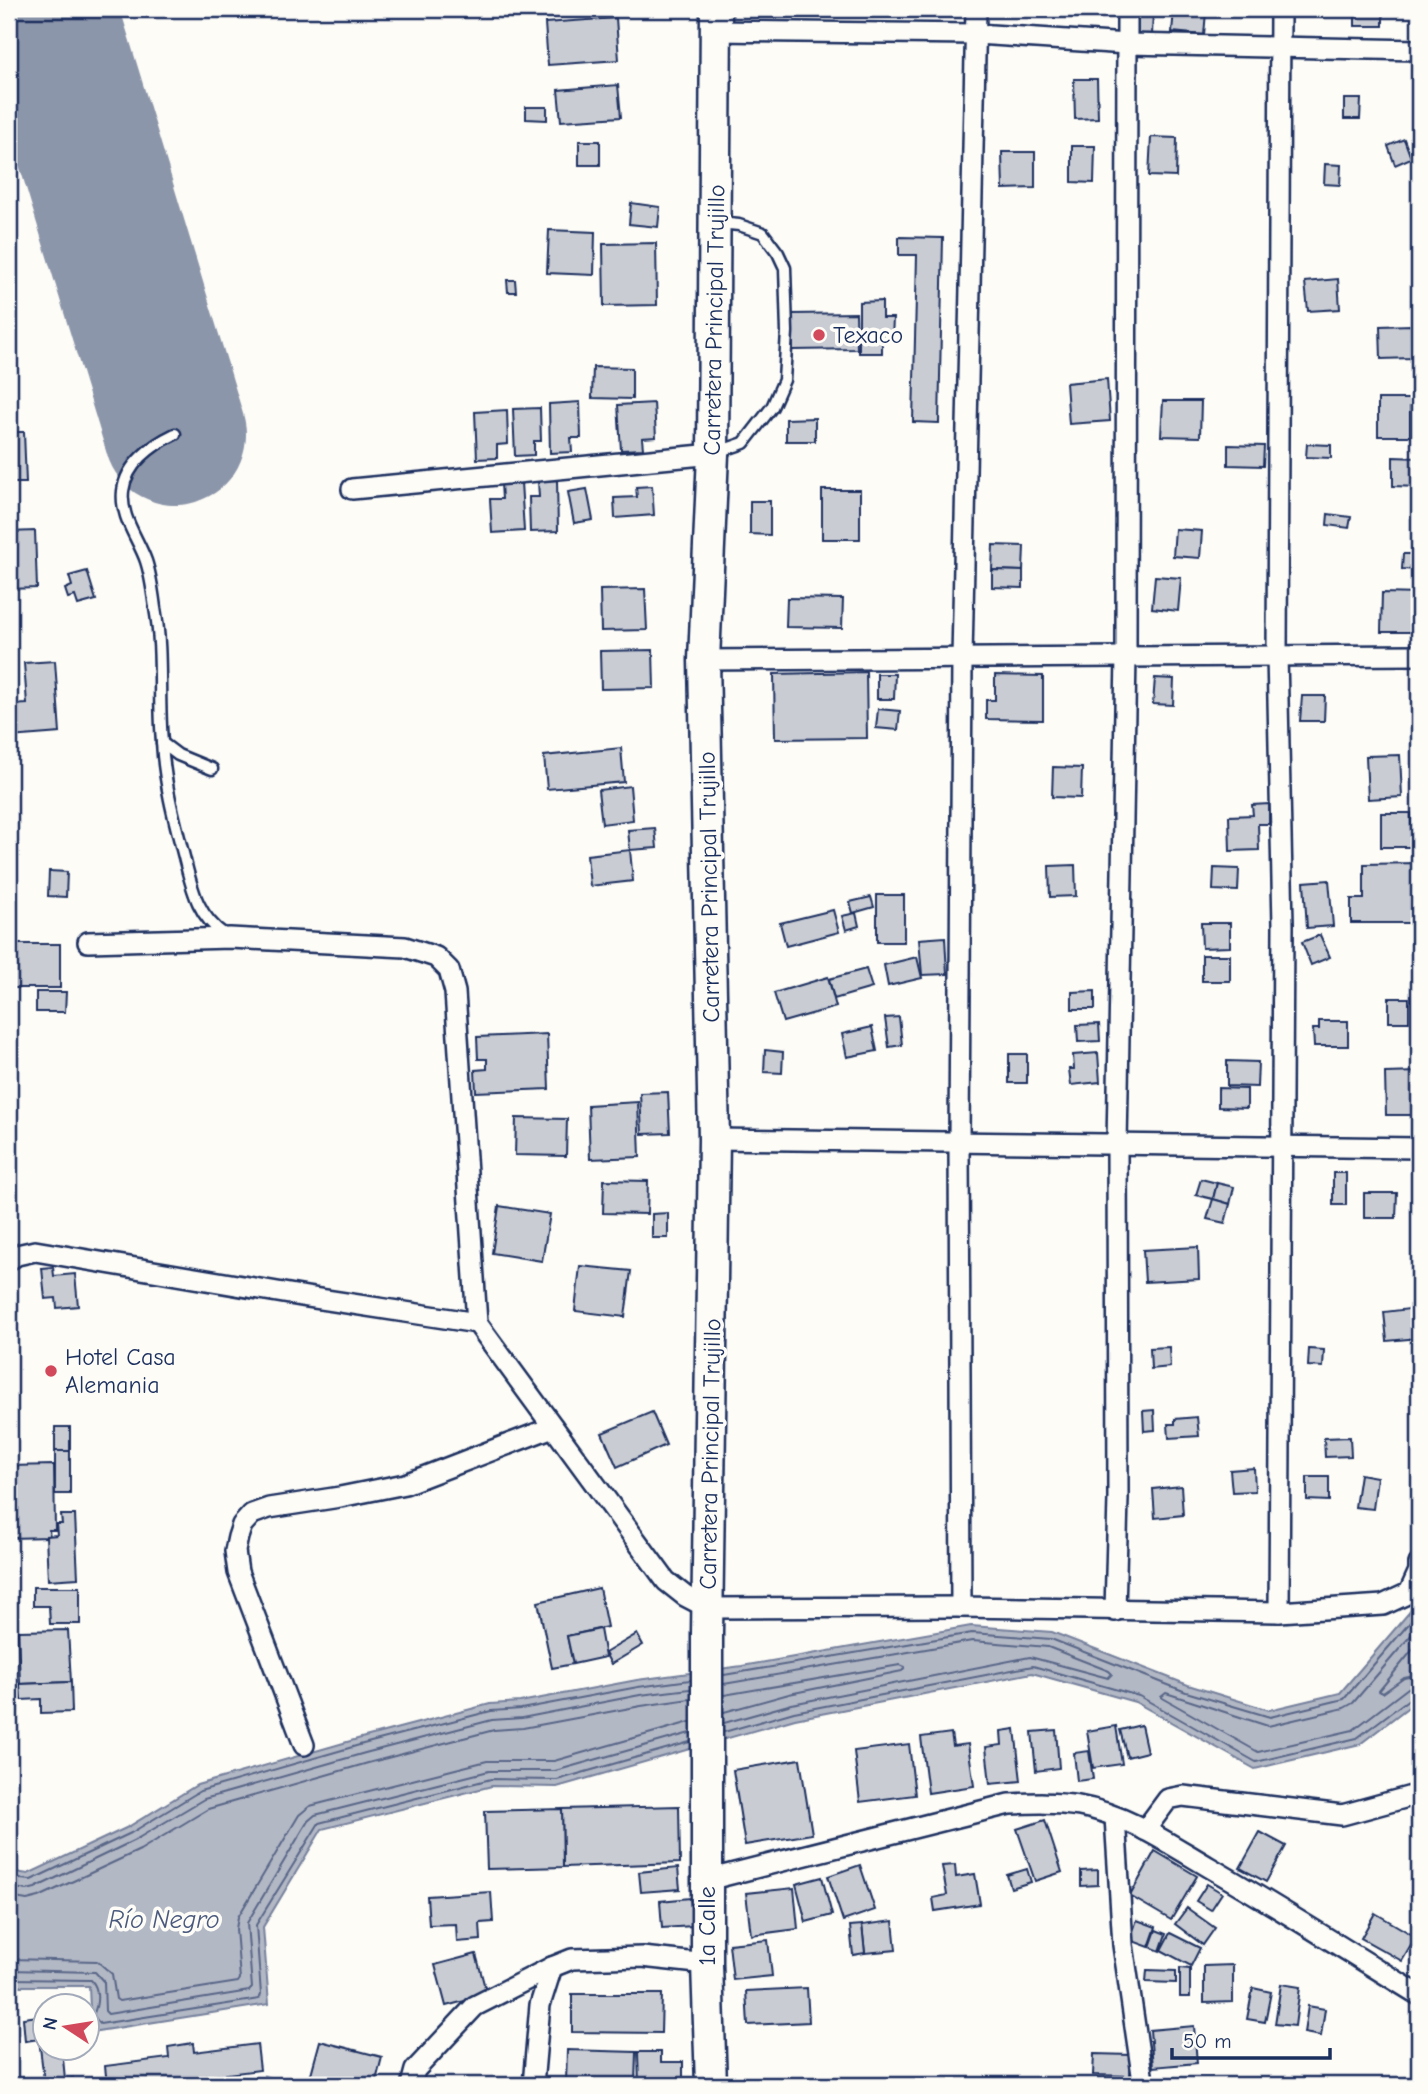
<svg xmlns="http://www.w3.org/2000/svg" width="1428" height="2094" viewBox="0 0 1428 2094" font-family="'Comic Neue',sans-serif">
<rect width="100%" height="100%" fill="#fdfcf7"/>
<filter id="ink" filterUnits="userSpaceOnUse"><feTurbulence type="fractalNoise" baseFrequency=".0143" numOctaves="2"/><feDisplacementMap in="SourceGraphic" scale="14" xChannelSelector="R" yChannelSelector="G"/><feConvolveMatrix kernelMatrix="1 2 1 2 8 2 1 2 1" color-interpolation-filters="sRGB"/></filter>
<g filter="url(#ink)">
<polygon fill="#b3b8c5" stroke="#76819c" stroke-width="2" points="1419,1601 1419,1699 1360,1744 1255,1769 1135,1702 1032,1673 795,1719 557,1787 492,1786 322,1829 263,1927 269,2004 91,2032 89,1986 9,1986 9,1871 28,1874 128,1827 197,1785 361,1738 490,1704 520,1702 637,1680 742,1666 971,1626 1052,1632 1188,1685 1269,1710 1340,1693"/>
<g fill="none" stroke-linecap="round" stroke-linejoin="round">
<g stroke="#586687" stroke-width="2">
<polyline points="1419,1626 1353,1703 1344,1708 1268,1726 1166,1693 1161,1697 1258,1752 1353,1730 1408,1688 1419,1685"/>
<polyline points="1419,1642 1379,1691 1383,1693 1404,1678 1419,1675"/>
<polyline points="724,1675 972,1633 1051,1639 1186,1692 1270,1717 1344,1699 1419,1612"/>
<polyline points="724,1684 972,1641 1048,1647 1109,1671 1112,1674 1108,1678 1030,1657 792,1704 724,1723"/>
<polyline points="724,1695 900,1665 905,1667 902,1671 789,1694 724,1712"/>
<polyline points="724,1732 794,1712 1033,1666 1139,1696 1256,1762 1357,1738 1413,1696 1419,1694"/>
<polyline points="9,1878 31,1880 131,1833 200,1791 363,1744 491,1711 521,1709 638,1687 690,1680"/>
<polyline points="9,1887 27,1890 35,1888 135,1840 204,1799 365,1753 492,1720 522,1718 640,1695 690,1689"/>
<polyline points="9,1897 27,1900 39,1897 140,1850 208,1809 368,1763 494,1730 523,1728 641,1706 690,1699"/>
<polyline points="9,1959 97,1961 112,1974 116,1999 119,2001 238,1982 240,1979 236,1929 238,1917 299,1815 310,1806 487,1761 554,1761 690,1722"/>
<polyline points="9,1970 95,1972 104,1982 105,2011 108,2014 249,1991 252,1988 247,1923 308,1821 315,1815 489,1771 555,1771 690,1733"/>
<path d="M9,1979l82,1c9,9 7,25 2,35l7,9 159,-25 2,-4 -5,-70 63,-102 172,-44 66,1 133,-38"/>
</g>
<polyline stroke="#8c96aa" stroke-width="142" points="46,9 175,434"/>
</g>
<g fill="#c9ccd3" stroke="#1b2f5e" stroke-width="2">
<polygon points="996,9 1014,9 1014,13 996,12"/>
<polygon points="1138,9 1153,10 1152,36 1137,36"/>
<rect x="1355" y="9" width="28" height="17"/>
<polygon points="1174,10 1206,12 1204,35 1172,32"/>
<polygon points="616,18 619,60 548,65 545,23"/>
<polygon points="1074,79 1097,79 1098,118 1075,119"/>
<polygon points="618,85 621,117 561,121 558,90"/>
<polygon points="1344,99 1361,99 1360,119 1344,119"/>
<polygon points="526,107 547,107 547,120 526,119"/>
<polygon points="1151,137 1177,138 1176,177 1149,176"/>
<polygon points="1404,139 1411,158 1395,165 1388,146"/>
<rect x="579" y="141" width="21" height="24"/>
<polygon points="1072,146 1095,146 1094,183 1072,182"/>
<polygon points="1002,152 1035,152 1035,188 1003,189"/>
<polygon points="1325,164 1341,165 1340,185 1324,184"/>
<polygon points="631,203 660,207 658,227 629,224"/>
<polygon points="549,230 595,232 594,275 547,273"/>
<polygon points="899,237 943,238 939,423 913,422 917,255 899,255"/>
<polygon points="656,243 657,305 604,306 603,244"/>
<polygon points="1338,279 1340,309 1308,311 1305,282"/>
<polygon points="507,280 515,280 516,292 508,292"/>
<polygon points="882,301 882,318 893,318 892,338 882,338 882,353 859,353 859,302"/>
<polygon points="856,313 857,349 793,350 793,314"/>
<polygon points="1411,325 1412,358 1381,359 1380,326"/>
<polygon points="593,367 632,368 632,399 592,398"/>
<polygon points="1107,379 1110,421 1069,424 1066,383"/>
<rect x="1378" y="399" width="32" height="37"/>
<polygon points="1163,401 1201,401 1200,437 1161,436"/>
<polygon points="580,402 581,438 571,438 572,452 550,453 549,404"/>
<polygon points="654,403 656,437 642,438 643,449 621,450 618,405"/>
<polygon points="540,408 541,441 534,441 534,455 515,456 513,409"/>
<polygon points="507,410 508,444 497,445 497,458 477,459 475,412"/>
<polygon points="815,418 815,441 786,441 786,419"/>
<polygon points="9,432 24,432 26,483 9,483"/>
<polygon points="1307,444 1331,445 1331,458 1306,457"/>
<polygon points="1228,445 1264,446 1263,466 1228,465"/>
<polygon points="1393,457 1419,458 1418,487 1393,486"/>
<polygon points="557,480 558,531 530,532 529,497 539,497 538,481"/>
<polygon points="521,482 524,531 492,533 490,499 502,499 501,483"/>
<polygon points="652,486 654,515 615,518 614,498 637,497 636,487"/>
<polygon points="587,489 593,520 574,523 568,492"/>
<rect x="822" y="490" width="38" height="49"/>
<polygon points="750,501 770,501 770,535 750,534"/>
<polygon points="1328,514 1351,517 1349,528 1327,525"/>
<polygon points="1175,529 1202,531 1200,558 1173,556"/>
<polygon points="35,531 37,588 9,589 9,532"/>
<polygon points="993,545 1024,546 1023,571 992,570"/>
<polygon points="1403,554 1418,554 1417,570 1402,569"/>
<polygon points="992,570 1023,571 1023,588 992,587"/>
<polygon points="87,571 96,600 78,605 75,596 68,598 65,589 72,586 69,576"/>
<polygon points="1155,576 1181,578 1178,611 1152,608"/>
<polygon points="645,589 647,630 601,631 600,590"/>
<polygon points="1382,593 1419,594 1419,632 1381,632"/>
<polygon points="787,598 843,599 842,628 786,627"/>
<polygon points="653,650 654,688 601,689 600,651"/>
<polygon points="55,661 60,733 10,737 9,705 27,704 24,663"/>
<polygon points="866,672 867,738 775,739 774,674"/>
<polygon points="877,674 895,674 894,699 877,699"/>
<polygon points="995,675 1043,676 1043,720 986,719 986,700 995,700"/>
<polygon points="1155,678 1174,679 1173,705 1153,704"/>
<polygon points="1302,696 1325,696 1324,721 1300,721"/>
<polygon points="878,709 900,711 898,730 876,728"/>
<polygon points="621,748 624,782 547,789 544,756"/>
<polygon points="1400,755 1402,797 1368,799 1366,756"/>
<polygon points="1053,767 1082,768 1081,798 1052,797"/>
<polygon points="630,786 633,820 602,824 598,790"/>
<polygon points="1269,804 1269,824 1258,824 1259,850 1230,851 1229,816 1253,815 1252,805"/>
<polygon points="1381,813 1411,813 1412,847 1381,847"/>
<polygon points="655,828 657,848 630,850 628,830"/>
<polygon points="630,850 633,881 590,886 587,855"/>
<polygon points="1417,863 1418,923 1351,923 1351,899 1364,899 1364,864"/>
<polygon points="1075,865 1076,896 1050,897 1049,866"/>
<polygon points="1214,868 1239,869 1238,891 1213,890"/>
<polygon points="49,871 67,872 66,897 48,896"/>
<polygon points="1329,880 1333,926 1307,928 1304,882"/>
<rect x="877" y="895" width="27" height="47"/>
<polygon points="871,897 874,907 853,913 850,902"/>
<polygon points="833,910 839,932 786,946 780,923"/>
<polygon points="856,913 859,926 846,930 842,916"/>
<polygon points="1201,923 1230,923 1230,947 1202,948"/>
<polygon points="1320,935 1330,957 1311,965 1302,942"/>
<polygon points="945,937 947,974 922,975 919,939"/>
<rect x="10" y="944" width="50" height="44"/>
<rect x="1202" y="955" width="28" height="26"/>
<polygon points="917,957 922,978 888,986 884,965"/>
<polygon points="866,969 872,988 834,999 829,979"/>
<polygon points="828,977 836,1007 783,1022 774,993"/>
<polygon points="1095,991 1095,1009 1072,1009 1072,992"/>
<polygon points="36,992 66,992 65,1012 36,1012"/>
<rect x="1389" y="998" width="20" height="24"/>
<polygon points="899,1017 902,1045 889,1047 885,1018"/>
<polygon points="1319,1021 1348,1021 1348,1046 1314,1046 1313,1029 1319,1029"/>
<polygon points="1099,1024 1100,1041 1078,1042 1077,1025"/>
<polygon points="872,1027 877,1051 847,1057 842,1034"/>
<polygon points="547,1034 549,1089 476,1092 475,1070 487,1069 487,1059 478,1059 477,1037"/>
<polygon points="765,1050 783,1052 782,1073 764,1072"/>
<polygon points="1098,1053 1100,1082 1071,1085 1069,1069 1074,1069 1073,1055"/>
<rect x="1009" y="1054" width="18" height="29"/>
<polygon points="1227,1061 1258,1062 1257,1087 1227,1086"/>
<polygon points="1419,1072 1419,1115 1386,1115 1385,1073"/>
<polygon points="1218,1088 1247,1089 1247,1108 1218,1107"/>
<polygon points="668,1092 670,1133 642,1134 640,1093"/>
<polygon points="638,1102 640,1157 590,1159 588,1105"/>
<polygon points="516,1118 567,1119 566,1156 515,1155"/>
<rect x="1333" y="1173" width="13" height="32"/>
<polygon points="1201,1179 1217,1183 1213,1199 1196,1195"/>
<polygon points="604,1180 648,1181 647,1214 603,1213"/>
<polygon points="1217,1183 1234,1187 1230,1204 1213,1199"/>
<polygon points="1364,1193 1397,1193 1396,1218 1364,1218"/>
<polygon points="1213,1199 1230,1204 1225,1223 1207,1219"/>
<polygon points="499,1206 550,1214 542,1261 492,1253"/>
<polygon points="668,1213 668,1238 652,1238 652,1214"/>
<polygon points="1198,1247 1199,1279 1145,1282 1143,1250"/>
<polygon points="580,1266 631,1271 625,1317 575,1311"/>
<polygon points="53,1267 54,1276 75,1274 78,1306 57,1308 56,1298 45,1299 42,1268"/>
<polygon points="1417,1308 1419,1338 1387,1341 1384,1312"/>
<polygon points="1169,1347 1170,1367 1151,1369 1150,1348"/>
<polygon points="1309,1349 1324,1350 1323,1367 1308,1366"/>
<polygon points="1154,1410 1155,1430 1144,1431 1143,1411"/>
<polygon points="652,1412 666,1445 617,1467 602,1433"/>
<polygon points="1197,1417 1199,1436 1169,1438 1168,1424 1175,1424 1175,1419"/>
<rect x="55" y="1427" width="15" height="24"/>
<polygon points="1350,1437 1351,1456 1325,1457 1324,1438"/>
<rect x="55" y="1451" width="15" height="43"/>
<polygon points="54,1465 55,1530 49,1530 50,1537 9,1538 9,1466"/>
<polygon points="1254,1468 1255,1491 1232,1492 1230,1470"/>
<polygon points="1360,1474 1377,1477 1373,1509 1355,1507"/>
<polygon points="1307,1477 1329,1477 1329,1501 1307,1500"/>
<polygon points="1181,1486 1183,1515 1155,1518 1153,1489"/>
<polygon points="61,1515 75,1515 78,1578 48,1580 46,1536 57,1535 56,1524 62,1524"/>
<polygon points="33,1587 80,1587 80,1624 50,1624 49,1606 33,1606"/>
<polygon points="599,1588 607,1627 567,1636 573,1664 552,1668 538,1602"/>
<polygon points="600,1629 605,1657 573,1664 567,1636"/>
<polygon points="68,1630 71,1682 20,1684 18,1631"/>
<polygon points="637,1634 643,1645 611,1664 605,1653"/>
<polygon points="71,1682 72,1712 41,1713 41,1699 21,1700 20,1684"/>
<polygon points="1141,1725 1147,1752 1127,1757 1120,1730"/>
<polygon points="1116,1726 1122,1764 1093,1768 1087,1731"/>
<polygon points="1015,1729 1021,1781 990,1784 986,1747 1002,1745 1001,1731"/>
<polygon points="1056,1730 1059,1768 1036,1771 1032,1732"/>
<polygon points="951,1733 953,1746 968,1744 974,1786 928,1793 921,1737"/>
<polygon points="909,1744 915,1795 860,1802 854,1751"/>
<polygon points="1089,1751 1093,1779 1077,1781 1074,1753"/>
<polygon points="800,1759 812,1834 745,1845 733,1770"/>
<polygon points="679,1806 680,1863 563,1867 562,1809"/>
<polygon points="562,1809 563,1867 487,1869 485,1811"/>
<polygon points="1045,1820 1062,1872 1035,1881 1017,1829"/>
<polygon points="1260,1832 1286,1846 1266,1882 1240,1868"/>
<polygon points="1155,1851 1197,1876 1171,1920 1130,1896"/>
<polygon points="860,1865 875,1910 843,1921 828,1876"/>
<polygon points="955,1865 956,1877 975,1874 980,1904 935,1911 933,1898 947,1895 942,1866"/>
<polygon points="678,1868 680,1889 641,1892 639,1872"/>
<polygon points="1027,1869 1031,1882 1011,1888 1007,1875"/>
<polygon points="1098,1870 1098,1885 1081,1886 1081,1871"/>
<polygon points="822,1877 832,1915 806,1922 796,1884"/>
<polygon points="1207,1884 1222,1893 1211,1910 1196,1901"/>
<polygon points="794,1888 798,1929 751,1935 746,1893"/>
<polygon points="491,1892 493,1922 480,1923 481,1940 457,1942 456,1924 429,1925 427,1896"/>
<polygon points="690,1898 693,1926 662,1928 660,1901"/>
<polygon points="1187,1908 1215,1928 1203,1945 1175,1924"/>
<polygon points="1375,1913 1416,1937 1402,1961 1361,1938"/>
<polygon points="1137,1920 1156,1927 1149,1947 1130,1940"/>
<polygon points="893,1921 896,1950 865,1953 862,1925"/>
<polygon points="862,1925 865,1953 853,1955 850,1926"/>
<polygon points="1156,1930 1166,1934 1160,1951 1150,1947"/>
<polygon points="1170,1933 1200,1948 1191,1966 1161,1950"/>
<polygon points="768,1940 772,1976 733,1980 729,1944"/>
<polygon points="476,1954 487,1995 446,2006 435,1965"/>
<polygon points="1233,1965 1233,2002 1204,2003 1204,1966"/>
<polygon points="1180,1968 1190,1969 1190,1997 1180,1997"/>
<polygon points="1147,1970 1176,1971 1176,1983 1146,1982"/>
<polygon points="1281,1984 1300,1987 1295,2026 1275,2024"/>
<polygon points="807,1988 809,2022 748,2025 746,1991"/>
<polygon points="1253,1988 1271,1992 1265,2022 1247,2019"/>
<polygon points="572,1994 662,1994 661,2033 572,2032"/>
<polygon points="1308,2006 1325,2009 1321,2036 1304,2033"/>
<polygon points="46,2015 46,2048 62,2048 65,2079 73,2078 73,2085 26,2085 26,2082 44,2080 39,2039 25,2041 23,2018"/>
<polygon points="1194,2026 1197,2063 1153,2067 1150,2030"/>
<polygon points="320,2041 382,2057 375,2085 308,2085"/>
<polygon points="193,2043 194,2052 257,2044 260,2070 139,2085 107,2085 105,2066 169,2058 168,2047"/>
<polygon points="567,2050 636,2052 635,2083 566,2082"/>
<polygon points="638,2052 661,2052 661,2062 683,2062 683,2085 639,2085"/>
<polygon points="1094,2054 1131,2055 1130,2076 1093,2075"/>
<polygon points="264,2076 297,2085 261,2085"/>
</g>
<g fill="none" stroke-linecap="round" stroke-linejoin="round">
<defs>
<g id="service">
<path d="M175,434c-23,11 -49,30 -52,57 -3,26 15,47 23,70 5,15 7,32 9,47 8,44 3,89 7,134 2,39 12,77 22,115 8,31 13,59 41,78"/>
<polyline points="715,453 744,443 772,407 784,380 787,332 785,268 778,253 763,233 739,225 719,223"/>
<polyline points="162,743 178,755 212,769"/>
</g>
<g id="minor">
<polyline points="715,31 976,34 1127,44 1419,50"/>
<polyline points="352,489 713,454"/>
<polyline points="704,660 1419,655"/>
<polyline points="88,942 230,938 405,947 436,957 449,970 455,992 477,1323"/>
<polyline points="714,1139 1419,1148"/>
<polyline points="9,1260 17,1255 35,1251 307,1297 477,1323 666,1581 685,1596 708,1608 961,1607 1279,1612 1383,1605 1409,1593 1419,1571 1419,1564"/>
<polyline points="961,1607 959,1142 962,658 976,9"/>
<polyline points="1115,1611 1118,1498 1117,1144 1126,656 1127,9"/>
<polyline points="1279,1612 1283,925 1277,655 1280,9"/>
<polyline points="304,1745 238,1572 235,1551 238,1537 242,1525 252,1514 269,1508 340,1497 405,1484 553,1427"/>
<polyline points="1115,1817 1123,1945 1143,2081 1146,2085"/>
<polyline points="1145,1830 1168,1799 1183,1796 1342,1815 1419,1794"/>
<path d="M707,1880l302,-76c24,-1 46,-2 70,2 47,8 89,37 130,61 71,41 140,85 210,128"/>
<polyline points="411,2085 415,2070 475,2006 552,1967 572,1959 642,1957 707,1964"/>
<polyline points="533,2085 540,2005 552,1967"/>
</g>
<polyline id="primary" points="711,2085 707,1964 707,1634 714,1139 704,660 713,454 716,9"/>
</defs>
<use href="#service" stroke="#1b2f5e" stroke-width="15"/>
<use href="#minor" stroke="#1b2f5e" stroke-width="24"/>
<use href="#primary" stroke="#1b2f5e" stroke-width="35"/>
<use href="#service" stroke="#fdfcf7" stroke-width="10"/>
<use href="#minor" stroke="#fdfcf7" stroke-width="19"/>
<use href="#primary" stroke="#fdfcf7" stroke-width="30"/>
</g>
</g>
<g fill="#d1495b" stroke="#fdfcf7" stroke-width="2.5">
<circle cx="819" cy="335" r="7"/>
<circle cx="51" cy="1371" r="7"/>
</g>
<g text-anchor="middle" stroke-width="7" stroke-linejoin="round" paint-order="stroke">
<g font-size="24" fill="#1b2f5e" stroke="#fdfcf7">
<text transform="translate(714 320) rotate(-89)" y="8">Carretera Principal Trujillo</text>
<text transform="translate(709 887) rotate(-91)" y="8">Carretera Principal Trujillo</text>
<text transform="translate(710 1454) rotate(-89)" y="8">Carretera Principal Trujillo</text>
<text transform="translate(707 1926) rotate(-90)" y="8">1a Calle</text>
</g>
<g font-size="24" fill="#1b2f5e" stroke="#fdfcf7" text-anchor="start">
<text x="833" y="343">Texaco</text>
<text x="65" y="1365">Hotel Casa<tspan x="65" dy="28">Alemania</tspan></text>
</g>
<g font-size="26" font-style="italic" fill="#49587d" stroke="#fdfcf7">
<text x="164" y="1928">Río Negro</text>
</g>
</g>
<rect width="1428" height="2094" fill="none" stroke="#fdfcf7" stroke-width="35"/>
<rect x="18" y="18" width="1393" height="2059" fill="none" stroke="#1b2f5e" stroke-width="2.5" filter="url(#ink)"/>
<g transform="translate(66 2027) rotate(282)"><circle r="33" fill="#fdfcf7" stroke="#a3aaba" stroke-width="2"/>
<path d="M0-5L12 26L0 18L-12 26Z" fill="#d1495b"/>
<text y="-10" font-size="19" font-weight="bold" text-anchor="middle" fill="#1b2f5e">N</text>
</g>
<path d="M1172 2048v10h158v-10" fill="none" stroke="#1b2f5e" stroke-width="3.5"/>
<text x="1183" y="2048" font-size="21" fill="#1b2f5e" stroke="#fdfcf7" stroke-width="5" paint-order="stroke">50 m</text>
</svg>
